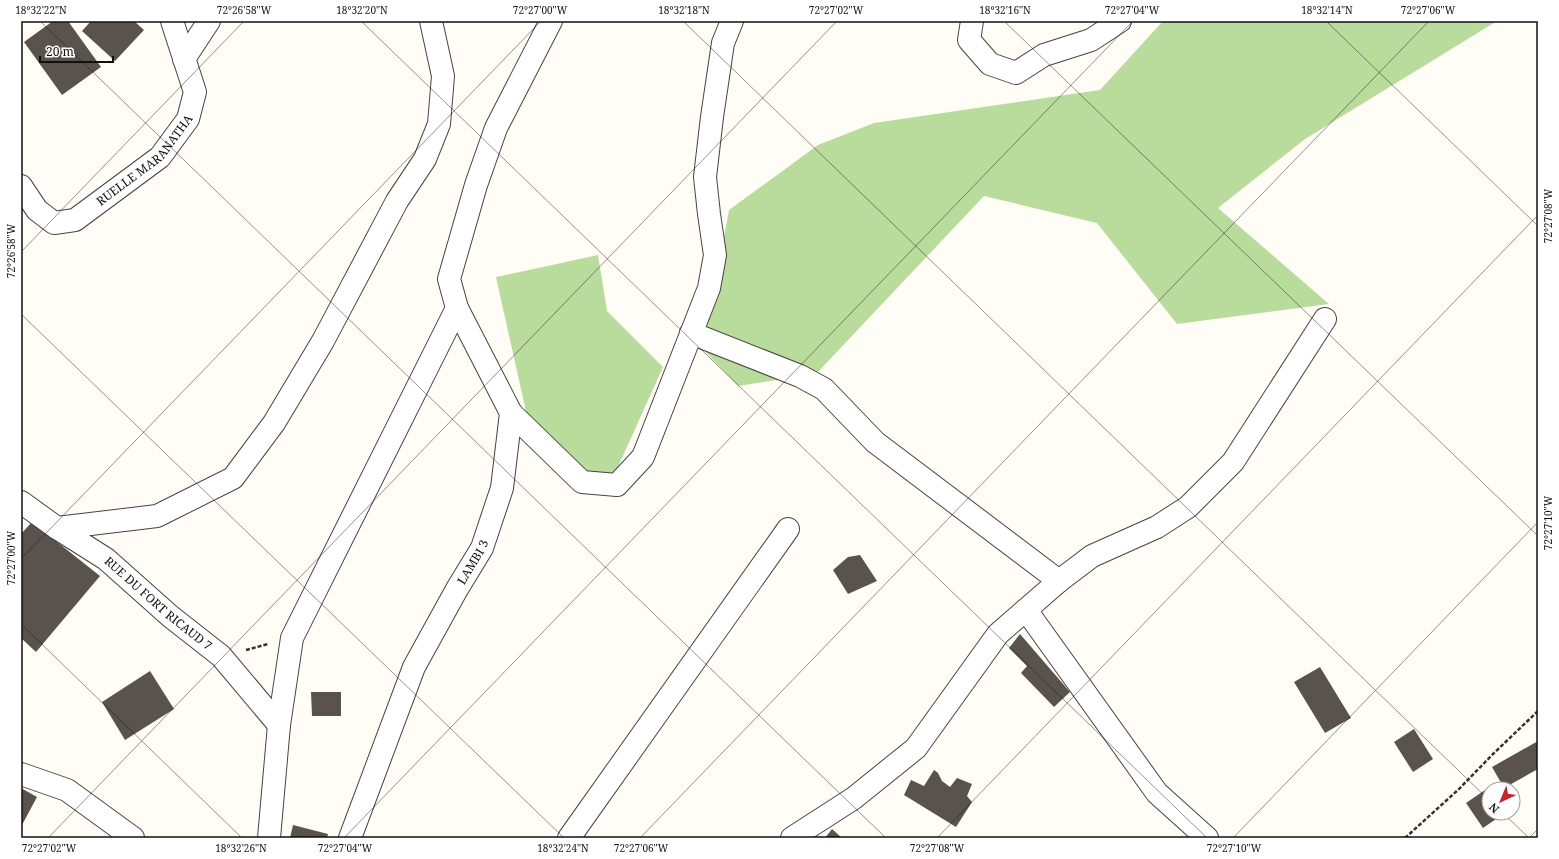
<svg xmlns="http://www.w3.org/2000/svg" width="1559" height="859" viewBox="0 0 1559 859" font-family="'Noto Serif',serif">
<rect width="100%" height="100%" fill="#fffdf5"/>
<g fill="#b9dc9c">
<polygon points="1163,21 1497,21 1305,139 1218,208 1329,304 1177,324 1097,223 984,196 816,374 738,386 703,349 729,210 818,145 874,123 1100,90"/>
<polygon points="598,255 607,311 663,367 612,480 586,475 529,425 496,277"/>
</g>
<g fill="#5a524d">
<polygon points="53,21 68,21 101,67 62,95 24,42"/>
<polygon points="91,21 134,21 144,30 115,61 82,31"/>
<polygon points="32,522 100,576 36,652 21,638 21,534"/>
<polygon points="860,555 877,581 848,594 833,570 848,557"/>
<polygon points="1020,634 1070,692 1054,707 1021,673 1027,666 1009,648"/>
<polygon points="1320,667 1351,718 1325,733 1294,682"/>
<polygon points="150,671 174,709 125,740 102,702"/>
<polygon points="311,692 341,692 341,716 312,716"/>
<polygon points="1414,729 1433,759 1413,772 1394,742"/>
<polygon points="1538,741 1538,769 1504,788 1492,767"/>
<polygon points="934,770 938,773 942,781 950,787 957,778 972,784 967,796 972,802 956,827 904,795 911,780 924,786"/>
<polygon points="21,788 37,797 22,825 21,824"/>
<polygon points="1485,790 1489,796 1489,813 1501,813 1502,815 1483,828 1466,803"/>
<polygon points="293,825 328,834 327,838 290,838"/>
<polygon points="832,829 842,838 825,838"/>
</g>
<g fill="none" stroke-linecap="round" stroke-linejoin="round">
<defs>
<g id="minor">
<polyline points="972,21 969,40 990,64 1016,73 1044,55 1091,40 1120,21"/>
<polyline points="184,59 209,21"/>
<path id="s1" d="M21,186l16,24 17,13 21,-3 85,-63 28,-38 7,-27 -23,-71"/>
<polyline points="691,333 800,376 824,389 875,442 1059,581"/>
<polyline points="511,413 582,482 617,485 643,457 709,288 715,255 709,214 705,177 712,117 723,43 732,21"/>
<path id="s2" d="M21,502l36,26 49,31 64,57 51,40 58,69"/>
<polyline points="57,528 157,516 233,478 274,423 323,341 397,201 425,159 439,124 443,76 431,21"/>
<polyline points="1026,610 1157,793 1207,838"/>
<polyline points="21,774 67,790 133,838"/>
<polyline points="269,838 279,725 292,638 457,308"/>
<path id="s3" d="M350,838l64,-171 43,-78 25,-41 20,-60 9,-75 -54,-105 -8,-29 27,-94 20,-57 55,-107"/>
<polyline points="569,838 788,529"/>
<polyline points="792,838 854,798 916,748 998,634 1059,581 1092,556 1157,527 1188,507 1233,462 1325,319"/>
</g>
</defs>
<use href="#minor" stroke="#444" stroke-width="24"/>
<g stroke="#333" stroke-width="2.5" stroke-dasharray="4 2" stroke-linecap="butt">
<polyline points="246,650 268,644"/>
<polyline points="1405,838 1459,789 1493,754 1538,711"/>
</g>
<use href="#minor" stroke="#fff" stroke-width="22"/>
</g>
<path fill="none" stroke="#111" stroke-width="1" stroke-opacity="0.45" d="M40,21l846,817M361,21l846,817M683,21l806,779M1004,21l534,515M1326,21l212,205M21,252l223,-231M21,314l543,524M21,559l520,-538M21,624l221,214M1503,813l26,25M48,838l789,-817M344,838l789,-817M640,838l789,-817M937,838l601,-623M1233,838l305,-316M1529,838l9,-9"/>
<g text-anchor="middle" stroke-width="4" stroke-linejoin="round" paint-order="stroke">
<g font-size="12" fill="#111" stroke="#fff">
<text dy="4" stroke="none"><textPath href="#s1" startOffset="164">RUELLE MARANATHA</textPath></text>
<text dy="4" stroke="none"><textPath href="#s3" startOffset="303">LAMBI 3</textPath></text>
<text dy="4" stroke="none"><textPath href="#s2" startOffset="171">RUE DU FORT RICAUD 7</textPath></text>
</g>
</g>
<rect width="1559" height="859" fill="none" stroke="#ffffff" stroke-width="44"/>
<g transform="translate(1501 801) rotate(224)"><circle r="19" fill="#ffffff" stroke="#a0a0a0"/>
<path d="M0-3L7 15L0 10L-7 15Z" fill="#c4262e"/>
<text y="-6" font-size="11" font-weight="bold" text-anchor="middle" fill="#111111">N</text>
</g>
<path d="M40 56v6h73v-6" fill="none" stroke="#111111" stroke-width="2"/>
<text x="46" y="56" font-size="12" fill="#111111" stroke="#ffffff" stroke-width="3" paint-order="stroke">20 m</text>
<rect x="22" y="22" width="1515" height="815" fill="none" stroke="#111" stroke-width="1.5"/>
<g font-size="10" text-anchor="middle" fill="#111">
<text x="41" y="14">18°32'22"N</text>
<text x="244" y="14">72°26'58"W</text>
<text x="362" y="14">18°32'20"N</text>
<text x="540" y="14">72°27'00"W</text>
<text x="684" y="14">18°32'18"N</text>
<text x="836" y="14">72°27'02"W</text>
<text x="1005" y="14">18°32'16"N</text>
<text x="1132" y="14">72°27'04"W</text>
<text x="1327" y="14">18°32'14"N</text>
<text x="1428" y="14">72°27'06"W</text>
<text transform="translate(1548 216) rotate(-90)" y="4">72°27'08"W</text>
<text transform="translate(11 251) rotate(-90)" y="4">72°26'58"W</text>
<text transform="translate(1548 523) rotate(-90)" y="4">72°27'10"W</text>
<text transform="translate(11 558) rotate(-90)" y="4">72°27'00"W</text>
<text x="49" y="852">72°27'02"W</text>
<text x="241" y="852">18°32'26"N</text>
<text x="345" y="852">72°27'04"W</text>
<text x="563" y="852">18°32'24"N</text>
<text x="641" y="852">72°27'06"W</text>
<text x="937" y="852">72°27'08"W</text>
<text x="1234" y="852">72°27'10"W</text>
</g>
</svg>
